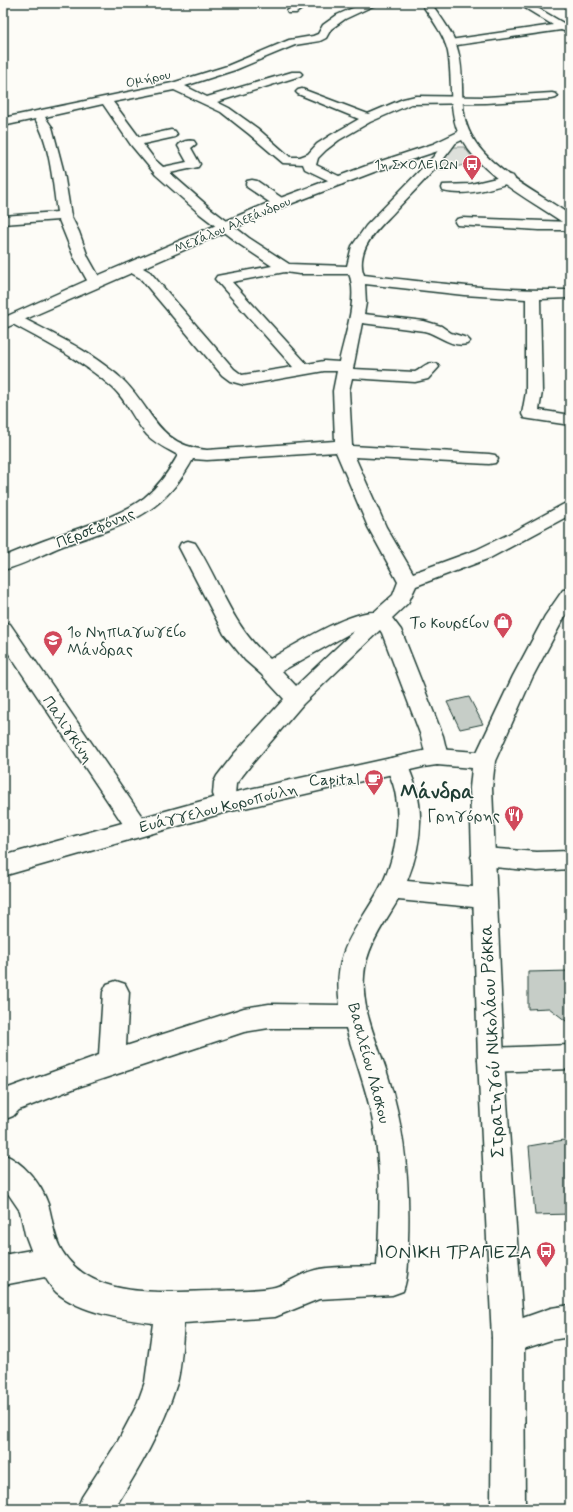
<svg xmlns="http://www.w3.org/2000/svg" width="573" height="1512" viewBox="0 0 573 1512" font-family="Mynerve,sans-serif">
<rect width="100%" height="100%" fill="#fdfcf7"/>
<filter id="ink" filterUnits="userSpaceOnUse"><feTurbulence type="fractalNoise" baseFrequency=".025" numOctaves="2"/><feDisplacementMap in="SourceGraphic" scale="8" xChannelSelector="R" yChannelSelector="G"/><feConvolveMatrix kernelMatrix="1 2 1 2 8 2 1 2 1" color-interpolation-filters="sRGB"/></filter>
<g filter="url(#ink)">
<polygon fill="#dde0db" stroke="#7e8e88" points="453,147 464,147 477,163 438,170"/>
<g fill="#c6cdc7" stroke="#1f3d34">
<polygon points="469,697 483,724 460,729 447,702"/>
<polygon points="570,971 570,1024 549,1008 528,1009 528,972"/>
<polygon points="570,1139 570,1214 535,1215 529,1146"/>
</g>
<g fill="none" stroke-linecap="round" stroke-linejoin="round">
<defs>
<g id="street">
<polygon points="298,3 310,3 296,13 288,13 287,11"/>
<path d="M364,3h13l-2,2 -30,14 -14,10 -5,9 -6,3 -25,4 -60,25 -50,16 22,11 85,-25h8l2,2 -2,2 -83,26 12,6 28,20 33,29h10l8,-3 9,-10 14,-9 28,-16 -61,-25 -2,-2 2,-2 4,-1 66,25 35,-15 13,-3 70,1 66,-4 4,1 2,2 -2,2 -4,1 -66,4 -75,1 -41,18 -31,18 -13,10 -8,8 -2,7 27,13 1,3 -1,3 -5,1 -33,-16 -2,-5 -20,-1 -34,-29 -28,-22 -47,-22 -61,12 26,35 32,-7 4,1 2,3 -2,3 -32,7 12,16 8,7 24,-5 -9,-16c3,-5 11,-6 16,-5l2,3 -5,4 9,16 -2,3 -28,6 40,35 39,30 40,26 58,2 5,-20 14,-20 68,-70 13,-18h8l2,3c-18,26 -40,47 -61,69 -10,11 -23,22 -30,36 -4,8 -6,20 -2,29 68,8 137,16 206,15v8l-30,1 2,93 -3,18 31,5v10l-40,-6 -6,-1 -2,-4 4,-22v-93l-62,-4 -99,-11 1,19 -2,11 60,7 17,5 10,7 16,5 3,3 -3,3c-16,4 -29,-10 -43,-13l-62,-8 -9,46 62,3c9,-4 10,-11 22,-8l2,3 -11,12 -13,3 -63,-4 -3,13 3,55 137,8 6,1 3,4 -3,4 -6,1 -134,-7 31,70 27,46 63,-23 31,-15 57,-31 6,-1v12l-80,43 -74,28 -8,17 -16,15 9,12 42,106 5,21 -3,6 -8,2 -8,-2 -3,-6 -5,-21 -39,-103 -2,-3 -77,74 -53,62 -14,18 -1,10 3,9 -3,6 -8,3 -8,-3 -6,-15 1,-12 3,-6 17,-22 50,-55 -23,-25 -16,-14 -21,-26 -45,-87 2,-4 7,-2 7,2c26,40 36,83 75,116 25,-14 77,-47 104,-47l19,-17 5,-13 -30,-55 -32,-75 -129,8 -14,-1c-33,61 -73,66 -133,88 -19,8 -37,18 -57,23v-13c17,-7 34,-14 51,-20 31,-11 64,-20 90,-39 15,-12 25,-27 34,-43 -11,-6 -22,-11 -31,-20 -13,-14 -20,-34 -34,-47 -31,-28 -68,-46 -104,-66l-2,-3 2,-3 5,-1 5,1c30,16 61,30 88,51 6,4 13,10 18,15 29,30 33,63 82,68l128,-9 -2,-50 4,-20h-13l-80,14 -14,-4 -8,-6 -82,-97 -14,-8 -2,-3 2,-3 5,-1 5,1 14,8 84,97 8,6 51,-8 -78,-88 2,-3 5,-1 50,-9 -33,-22 -39,-30 -44,-39 -25,-30 -28,-41 -58,13 7,10 12,46 7,43 8,16 9,25 14,25 -2,3 -5,1 -5,-1 -2,-3 -14,-25 -15,-37 -56,4v-8l54,-4c-4,-27 -7,-70 -22,-93l-32,7v-8l169,-35 55,-17 62,-26 24,-4 5,-2 5,-9 14,-10zM285,272l14,2h50c10,23 -5,64 -10,88l-15,-1 -17,3 -75,-82zM354,631l-58,55 -14,-15z"/>
<polygon points="517,3 529,3 565,24 570,23 570,33 561,30 450,46 445,43 450,40 553,25"/>
<path d="M509,175l4,1 2,3 -2,3c-22,6 -46,15 -70,9l-1,-3 1,-3 28,-1z"/>
<polygon points="252,180 257,181 285,200 287,203 285,206 275,206 247,187 246,184 247,181"/>
<polygon points="462,218 570,222 570,230 539,230 457,225 455,222 457,219"/>
<polygon points="3,622 10,624 145,821 149,827 145,833 137,836 129,833 3,645"/>
<path d="M396,757l8,2c22,40 20,80 3,122l77,7 9,3 3,7 -3,7 -9,3 -86,-8c-14,24 -32,47 -34,76 -3,35 14,67 24,100 17,54 22,107 20,164 0,17 1,35 -5,51l-11,4 -73,4 -44,18 -91,6c-2,19 -2,42 -7,60 -14,46 -38,86 -63,126h-37l5,-12 36,-56 18,-34 9,-25 8,-59c-31,-4 -72,-10 -97,-31 -4,-4 -8,-10 -11,-15l-42,8v-30l28,-5 -6,-16 -5,-23 -17,-25v-32c20,8 38,29 45,50 5,16 5,33 14,47 30,49 100,41 150,40 17,-1 47,0 63,-4 15,-4 29,-16 45,-18 19,-3 39,-2 57,-3 3,-48 5,-96 -4,-144 -6,-32 -18,-62 -27,-94h-77l-25,4 -166,55 -59,23 -6,6 -10,4v-30l96,-35 4,-63 4,-8 9,-3 9,3 4,8 -3,54 118,-38 25,-4 71,1c-9,-60 21,-77 44,-125 12,-26 17,-61 11,-89 -2,-9 -6,-18 -10,-26l3,-6z"/>
<polygon points="483,848 537,852 570,851 570,869 537,871 483,866 475,864 471,857 475,850"/>
<polygon points="570,1045 570,1069 491,1072 481,1069 478,1060 481,1051 491,1048"/>
<polygon points="570,1305 570,1337 551,1340 508,1354 497,1349 492,1338 497,1327 551,1308"/>
</g>
<g id="secondary">
<path d="M421,3h10c10,15 23,30 27,48 8,27 -1,58 13,84 18,35 68,58 99,80v10l-5,-1c-36,-25 -80,-46 -103,-84l-21,10 -67,22 -89,34 -282,123v-11l87,-39 185,-79 91,-34 67,-22 25,-12c-10,-26 -5,-53 -10,-80 -4,-18 -17,-34 -27,-49z"/>
<polygon points="570,589 570,609 564,618 533,676 495,761 492,788 504,1060 524,1338 525,1509 491,1509 492,1338 478,1060 470,788 472,768 437,765 423,767 227,812 3,876 3,856 227,794 423,751 437,749 477,752 513,676 545,616 563,590"/>
</g>
</defs>
<use href="#street" stroke="#1f3d34" stroke-width="3"/>
<use href="#secondary" stroke="#1f3d34" stroke-width="3"/>
<use href="#street" fill="#fdfcf7" fill-rule="evenodd"/>
<use href="#secondary" fill="#fdfcf7" fill-rule="evenodd"/>
</g>
</g>
<defs>
<symbol id="bus-pin" viewBox="-11 -11 22 30"><path d="M0 17L-7.5 6A9.5 9.5 0 1 1 7.5 6Z" fill="#d1495b" stroke="#fdfcf7"/><path d="M-5-6H5V4H4V6H2V4H-2V6H-4V4H-5ZM-3.5-4V0h7V-4ZM-3.5 1.2v1.5H-2V1.2ZM2 1.2v1.5H3.5V1.2Z" fill="#fff"/></symbol>
<symbol id="shop-pin" viewBox="-11 -11 22 30"><path d="M0 17L-7.5 6A9.5 9.5 0 1 1 7.5 6Z" fill="#d1495b" stroke="#fdfcf7"/><path d="M-5-2.5h2.3a2.7 3.5 0 0 1 5.4 0H5L5.5 6h-11ZM-1.5-2.5h3a1.5 2.3 0 0 0-3 0Z" fill="#fff"/></symbol>
<symbol id="school-pin" viewBox="-11 -11 22 30"><path d="M0 17L-7.5 6A9.5 9.5 0 1 1 7.5 6Z" fill="#d1495b" stroke="#fdfcf7"/><path d="M0-5L7-2L0 1L-7-2ZM-4 1L0 2.5L4 1V4Q0 6-4 4Z" fill="#fff"/></symbol>
<symbol id="cafe-pin" viewBox="-11 -11 22 30"><path d="M0 17L-7.5 6A9.5 9.5 0 1 1 7.5 6Z" fill="#d1495b" stroke="#fdfcf7"/><path d="M-5.5-4.5H6V0H3Q3 3.5 0 3.5H-2.5Q-5.5 3.5-5.5 0ZM3-3.2v2h1.7v-2ZM-6 4.5H4V6H-6Z" fill="#fff"/></symbol>
<symbol id="restaurant-pin" viewBox="-11 -11 22 30"><path d="M0 17L-7.5 6A9.5 9.5 0 1 1 7.5 6Z" fill="#d1495b" stroke="#fdfcf7"/><path d="M-5-6h1v4h1v-4h1v4h1v-4h1v5L-1.5 .5V6h-2V.5L-5-1ZM5-6V6H3V1.5H1.5Q1.5-4 5-6Z" fill="#fff"/></symbol>
</defs>
<g fill-rule="evenodd">
<use href="#bus-pin" x="461" y="153" width="22" height="30"/>
<use href="#shop-pin" x="492" y="611" width="22" height="30"/>
<use href="#school-pin" x="42" y="629" width="22" height="30"/>
<use href="#cafe-pin" x="363" y="768" width="22" height="30"/>
<use href="#restaurant-pin" x="503" y="804" width="22" height="30"/>
<use href="#bus-pin" x="535" y="1240" width="22" height="30"/>
</g>
<g text-anchor="middle" stroke-width="3" stroke-linejoin="round" paint-order="stroke">
<g font-size="13" fill="#1f3d34" stroke="#fdfcf7">
<text transform="translate(148 78) rotate(-12)" y="5">Ομήρου</text>
<text transform="translate(232 224) rotate(-23)" y="5">Μεγάλου Αλεξάνδρου</text>
</g>
<g font-size="13" fill="#1f3d34" stroke="#fdfcf7" text-anchor="end">
<text x="458" y="169">1η ΣΧΟΛΕΙΩΝ</text>
</g>
<g font-size="16" fill="#1f3d34" stroke="#fdfcf7">
<text transform="translate(95 527) rotate(-22)" y="6">Περσεφόνης</text>
<text transform="translate(69 729) rotate(56)" y="6">Παλιγκίνη</text>
<text transform="translate(218 807) rotate(-14)" y="6">Ευάγγελου Κοροπούλη</text>
<text transform="translate(370 1063) rotate(75)" y="6">Βασιλείου Λάσκου</text>
</g>
<g font-size="16" fill="#1f3d34" stroke="#fdfcf7" text-anchor="end">
<text x="489" y="628">Το κουρείον</text>
<text x="67" y="637" text-anchor="start">1ο Νηπιαγωγείο<tspan x="67" dy="18">Μάνδρας</tspan></text>
<text x="360" y="785">Capital</text>
<text x="500" y="821">Γρηγόρης</text>
</g>
<g font-size="19" fill="#1f3d34" stroke="#fdfcf7">
<text transform="translate(491 1041) rotate(-93)" y="7">Στρατηγού Νικολάου Ρόκκα</text>
</g>
<g font-size="19" fill="#1f3d34" stroke="#fdfcf7" text-anchor="end">
<text x="532" y="1258">ΙΟΝΙΚΗ ΤΡΑΠΕΖΑ</text>
</g>
<g font-size="20" font-weight="bold" fill="#1f3d34" stroke="#fdfcf7">
<text x="437" y="798">Μάνδρα</text>
</g>
</g>
<rect width="573" height="1512" fill="none" stroke="#fdfcf7" stroke-width="16"/>
<rect x="8" y="8" width="557" height="1496" fill="none" stroke="#1f3d34" stroke-width="1.5" filter="url(#ink)"/>
</svg>
